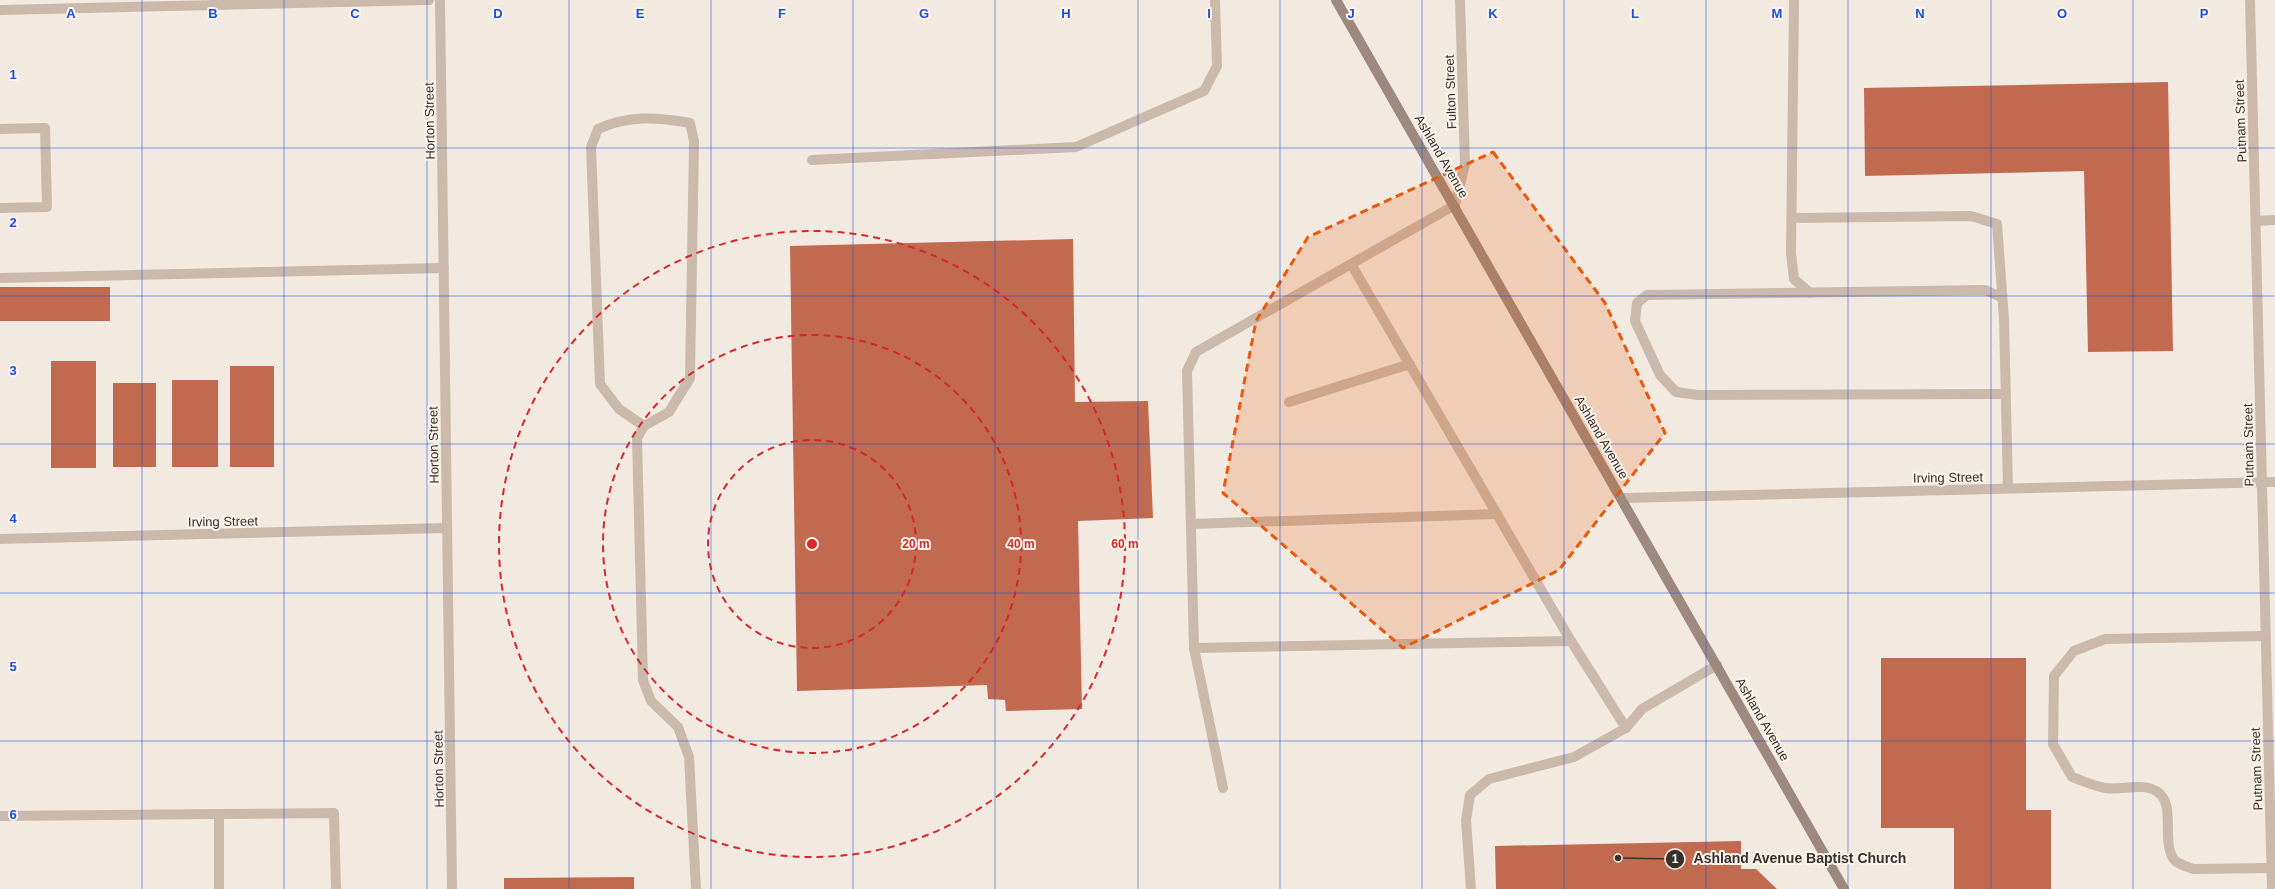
<svg xmlns="http://www.w3.org/2000/svg" width="2275" height="889" viewBox="0 0 2275 889" font-family="Arial,sans-serif">
<rect width="100%" height="100%" fill="#f2eae1"/>
<g fill="#c16a50">
<polygon points="2168,82 2173,351 2088,352 2084,171 1865,176 1864,88"/>
<polygon points="1073,239 1075,402 1148,401 1153,518 1078,521 1082,709 1006,711 1005,700 988,699 987,685 797,691 790,246"/>
<rect x="0" y="287" width="110" height="34"/>
<rect x="51" y="361" width="45" height="107"/>
<rect x="230" y="366" width="44" height="101"/>
<rect x="172" y="380" width="46" height="87"/>
<rect x="113" y="383" width="43" height="84"/>
<polygon points="1881,658 2026,658 2026,810 2051,810 2051,889 1954,889 1954,828 1881,828"/>
<polygon points="1741,841 1741,869 1756,869 1777,889 1496,889 1495,846"/>
<polygon points="634,877 634,889 504,889 504,878"/>
</g>
<g fill="none" stroke-linecap="round" stroke-linejoin="round">
<g stroke="#cbbaac" stroke-width="10">
<polyline points="1794,0 1791,253 1794,279 1810,293"/>
<polyline points="0,129 45,128 47,207 0,208"/>
<polyline points="812,160 1076,147 1204,91 1217,66 1215,0"/>
<polyline points="1455,205 1196,352 1187,371 1194,648 1571,641 1626,728"/>
<polyline points="1792,218 1971,216 1997,224 2004,319 2008,488"/>
<polyline points="2256,221 2275,220"/>
<polyline points="1351,264 1571,641"/>
<polyline points="0,278 444,268"/>
<polyline points="2001,297 1985,290 1647,295 1637,303 1635,321 1660,375 1676,392 1698,395 2006,394"/>
<polyline points="1289,402 1410,364"/>
<path d="M644,426l-25,-17 -19,-25 -9,-237 7,-18c30,-14 59,-12 92,-6l4,18 -4,237 -21,34 -25,14 -7,12 6,242 8,21 27,26 11,30 7,132"/>
<polyline points="1191,524 1497,514"/>
<path d="M2265,636l-160,3 -31,12 -20,25 -1,68 19,33c11,4 22,9 33,11 17,3 39,-7 54,5 16,13 3,47 14,65 3,6 15,9 21,11l78,-1"/>
<polyline points="1194,648 1223,788"/>
<polyline points="0,816 219,814"/>
<polyline points="219,889 219,814 334,813 336,889"/>
<polyline points="1471,889 1466,820 1470,795 1489,779 1574,757 1626,728 1642,709 1717,665"/>
</g>
<g stroke="#cbbaac" stroke-width="10">
<polyline points="440,0 452,889"/>
<polyline points="2250,0 2272,889"/>
<polyline points="0,10 429,0"/>
<polyline points="1455,205 1465,164 1460,0"/>
<polyline points="1622,498 2275,482"/>
<polyline points="0,539 447,528"/>
</g>
<polyline stroke="#9e897e" stroke-width="10" points="1336,0 1844,889"/>
</g>
<path fill="#e8590c" fill-opacity="0.2" stroke="#e8590c" stroke-width="3" stroke-dasharray="8 5" stroke-linejoin="round" d="M1493,152l112,151 60,130 -106,137 -156,78 -180,-155 33,-172 52,-84z"/>
<path fill="none" stroke="#1d4ed8" stroke-width="1" stroke-opacity="0.55" d="M142,0v889M284,0v889M427,0v889M569,0v889M711,0v889M853,0v889M995,0v889M1138,0v889M1280,0v889M1422,0v889M1564,0v889M1706,0v889M1848,0v889M1991,0v889M2133,0v889M0,148h2275M0,296h2275M0,444h2275M0,593h2275M0,741h2275"/>
<g fill="none" stroke="#d62828" stroke-width="2" stroke-dasharray="7 5">
<circle cx="812" cy="544" r="104"/>
<circle cx="812" cy="544" r="209"/>
<circle cx="812" cy="544" r="313"/>
</g>
<g text-anchor="middle" stroke-width="4" stroke-linejoin="round" paint-order="stroke">
<g font-size="13" fill="#392f2b" stroke="#faf4ed">
<text transform="translate(1450 92) rotate(-92)" y="5">Fulton Street</text>
<text transform="translate(429 121) rotate(-91)" y="5">Horton Street</text>
<text transform="translate(2240 121) rotate(-92)" y="5">Putnam Street</text>
<text transform="translate(1442 156) rotate(60)" y="5">Ashland Avenue</text>
<text transform="translate(1602 437) rotate(60)" y="5">Ashland Avenue</text>
<text transform="translate(433 445) rotate(-91)" y="5">Horton Street</text>
<text transform="translate(2248 445) rotate(-91)" y="5">Putnam Street</text>
<text transform="translate(1948 477) rotate(-1)" y="5">Irving Street</text>
<text transform="translate(223 521) rotate(-1)" y="5">Irving Street</text>
<text transform="translate(1763 719) rotate(60)" y="5">Ashland Avenue</text>
<text transform="translate(438 769) rotate(-91)" y="5">Horton Street</text>
<text transform="translate(2256 769) rotate(-92)" y="5">Putnam Street</text>
</g>
</g>
<g font-size="13" text-anchor="middle" font-weight="bold" fill="#1d4ed8" stroke="#faf4ed" stroke-width="4" stroke-linejoin="round" paint-order="stroke">
<text x="71" y="18">A</text>
<text x="213" y="18">B</text>
<text x="355" y="18">C</text>
<text x="498" y="18">D</text>
<text x="640" y="18">E</text>
<text x="782" y="18">F</text>
<text x="924" y="18">G</text>
<text x="1066" y="18">H</text>
<text x="1209" y="18">I</text>
<text x="1351" y="18">J</text>
<text x="1493" y="18">K</text>
<text x="1635" y="18">L</text>
<text x="1777" y="18">M</text>
<text x="1920" y="18">N</text>
<text x="2062" y="18">O</text>
<text x="2204" y="18">P</text>
<text x="13" y="79">1</text>
<text x="13" y="227">2</text>
<text x="13" y="375">3</text>
<text x="13" y="523">4</text>
<text x="13" y="671">5</text>
<text x="13" y="819">6</text>
</g>
<circle cx="812" cy="544" r="6" fill="#d62828" stroke="#faf4ed" stroke-width="2"/>
<g font-size="12" text-anchor="middle" font-weight="bold" fill="#d62828" stroke="#faf4ed" stroke-width="4" stroke-linejoin="round" paint-order="stroke">
<text x="916" y="548">20 m</text>
<text x="1021" y="548">40 m</text>
<text x="1125" y="548">60 m</text>
</g>
<path fill="none" stroke="#392f2b" stroke-width="1.5" d="M1618 858L1675 859"/>
<g fill="#392f2b" stroke="#faf4ed" stroke-width="1.5">
<circle cx="1618" cy="858" r="4"/>
<circle cx="1675" cy="859" r="10"/>
</g>
<g font-size="12" text-anchor="middle" font-weight="bold" fill="#fff">
<text x="1675" y="863">1</text>
</g>
<g font-size="14" text-anchor="middle" font-weight="bold" fill="#392f2b" stroke="#faf4ed" stroke-width="4" stroke-linejoin="round" paint-order="stroke">
<text x="1800" y="863">Ashland Avenue Baptist Church</text>
</g>
</svg>
